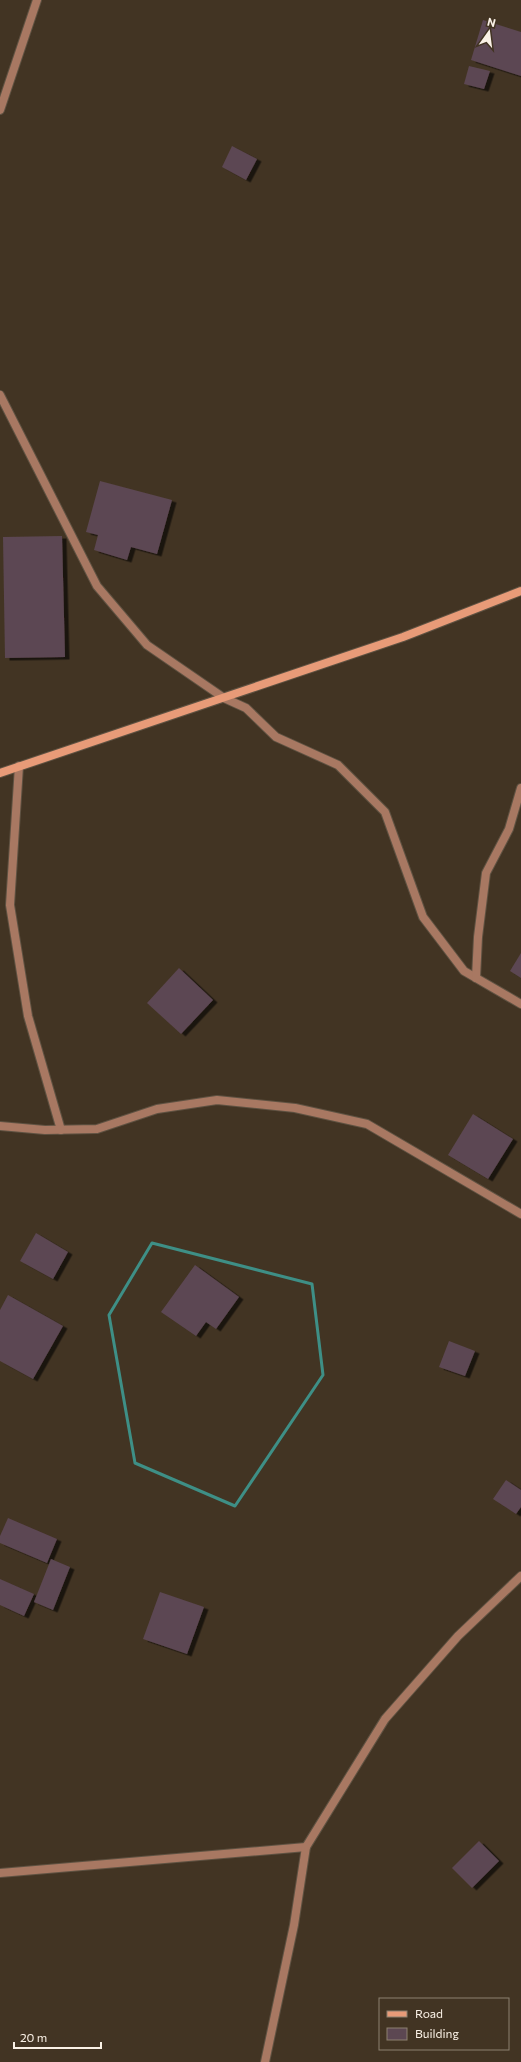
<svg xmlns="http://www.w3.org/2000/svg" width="521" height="2062" viewBox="0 0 521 2062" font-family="Commissioner,sans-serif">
<defs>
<filter id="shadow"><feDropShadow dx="4.5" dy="2.5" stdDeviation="0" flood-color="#0009"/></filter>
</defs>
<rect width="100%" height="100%" fill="#423423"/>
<g fill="#5c4752" filter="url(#shadow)">
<polygon points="483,20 521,32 521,76 471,60"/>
<polygon points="469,66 490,71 484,89 464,84"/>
<polygon points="232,146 257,159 246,180 222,167"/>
<polygon points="100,481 172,500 157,554 131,547 127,560 94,550 98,535 86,532"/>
<polygon points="62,536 65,657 5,658 3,537"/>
<polygon points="521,953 521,978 510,971"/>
<polygon points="179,968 213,1000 181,1034 147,1003"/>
<polygon points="473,1114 513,1139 488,1179 448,1155"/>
<polygon points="36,1233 68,1252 53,1279 20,1261"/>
<polygon points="195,1265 239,1297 216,1329 206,1322 196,1336 161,1312"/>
<polygon points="8,1295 63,1326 33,1379 0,1361 0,1310"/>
<polygon points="449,1341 475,1351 465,1376 439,1367"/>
<polygon points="506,1480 521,1490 521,1507 516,1514 493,1499"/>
<polygon points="8,1518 57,1539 47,1563 0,1543 0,1536"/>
<polygon points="51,1559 70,1567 53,1610 34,1602"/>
<polygon points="0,1579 34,1594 24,1616 0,1605"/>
<polygon points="160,1592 204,1607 187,1654 143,1639"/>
<polygon points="479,1841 499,1861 472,1888 452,1868"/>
</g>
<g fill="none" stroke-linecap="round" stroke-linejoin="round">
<defs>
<g id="lane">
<polyline points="0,110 37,0"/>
<polyline points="0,395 97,586 147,645 224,698"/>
<polyline points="19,766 10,905 28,1016 61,1130"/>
</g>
<g id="street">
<polyline points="224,698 246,708 276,737 338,765 385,812 423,917 464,971 521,1004"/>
<polyline points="476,978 478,937 486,873 509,829 521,788"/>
<polyline points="0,1126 45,1130 97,1129 157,1109 217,1100 295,1108 367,1124 521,1214"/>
<polyline points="0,1873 306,1847 385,1719 458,1636 521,1576"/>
<polyline points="265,2062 294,1925 306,1847"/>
</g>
<polyline id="secondary" points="0,773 403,637 521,591"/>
</defs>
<use href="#lane" stroke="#5f5242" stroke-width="10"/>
<use href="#street" stroke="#5f5242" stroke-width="10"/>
<use href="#secondary" stroke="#5f5242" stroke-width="10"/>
<use href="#lane" stroke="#a87862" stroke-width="8"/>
<use href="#street" stroke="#a87862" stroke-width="8"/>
<use href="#secondary" stroke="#e89b78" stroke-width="8"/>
</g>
<path fill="none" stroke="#3e8f86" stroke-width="3" stroke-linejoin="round" d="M152,1243l160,41 11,91 -88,131 -100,-43 -26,-148z"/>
<rect x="379" y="1998" width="130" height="52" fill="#423423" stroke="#8c8071"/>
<rect x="387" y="2011" width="20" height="6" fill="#e89b78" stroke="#8c8071"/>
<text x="415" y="2018" font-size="12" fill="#faf1e6">Road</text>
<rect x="387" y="2028" width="20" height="12" fill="#5c4752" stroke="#8c8071"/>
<text x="415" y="2038" font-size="12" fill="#faf1e6">Building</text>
<g transform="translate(489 32) rotate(14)" stroke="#423423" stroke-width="3" paint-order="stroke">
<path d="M0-3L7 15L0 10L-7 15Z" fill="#faf1e6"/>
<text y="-6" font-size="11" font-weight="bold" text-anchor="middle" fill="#faf1e6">N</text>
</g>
<path d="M14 2042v6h87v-6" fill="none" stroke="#faf1e6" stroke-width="2"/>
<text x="20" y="2042" font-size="12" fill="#faf1e6" stroke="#423423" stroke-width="3" paint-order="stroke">20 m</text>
</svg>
